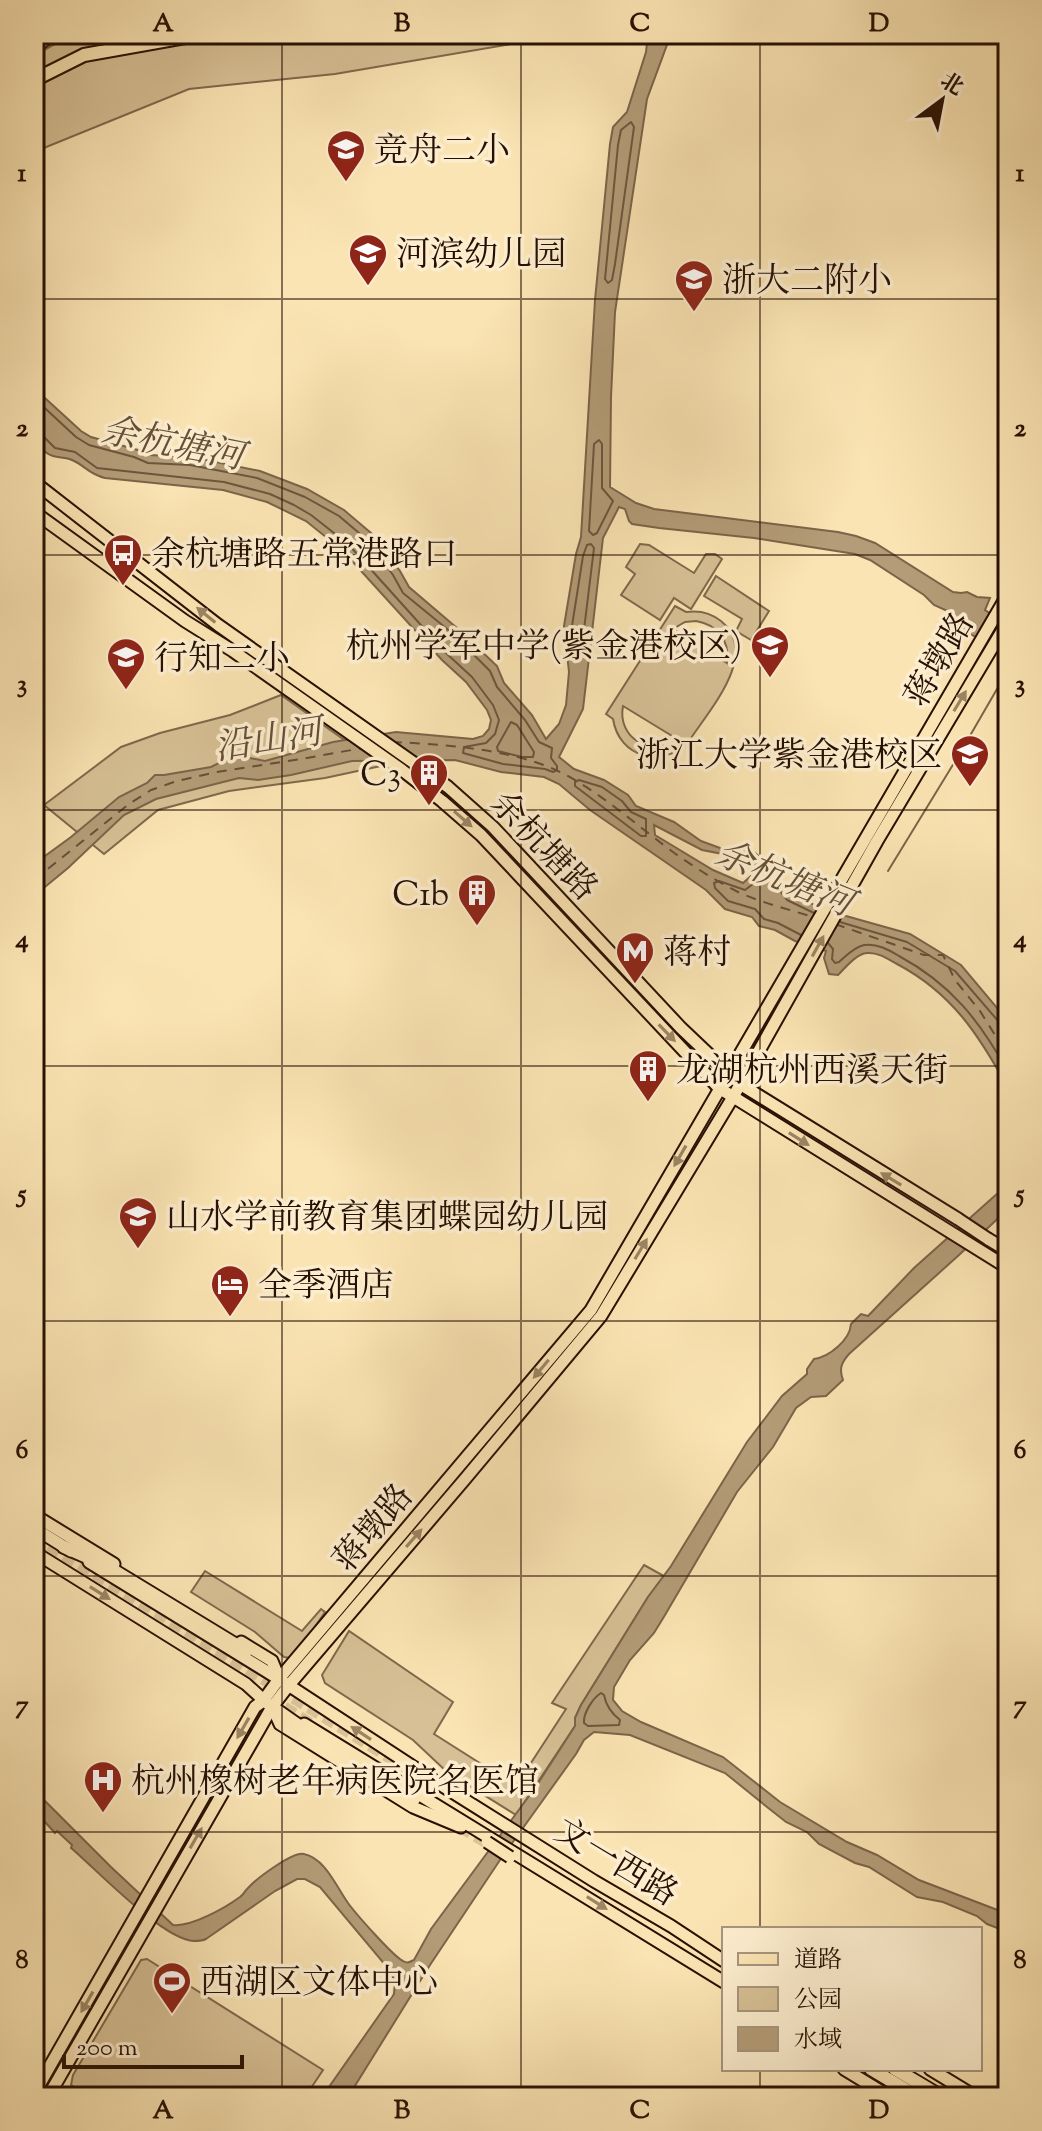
<svg xmlns="http://www.w3.org/2000/svg" width="1042" height="2131" viewBox="0 0 1042 2131" font-family="'Sorts Mill Goudy','Noto Serif SC',serif">
<rect width="100%" height="100%" fill="#fbe4b3"/>
<filter id="stains"><feTurbulence type="fractalNoise" baseFrequency=".0025" numOctaves="4"/><feColorMatrix values="0 0 0 0 .2 0 0 0 0 .09 0 0 0 0 .02 0 0 0 .5 -.17"/></filter>
<radialGradient id="worn" r=".72"><stop offset=".6" stop-color="#630" stop-opacity="0"/><stop offset="1" stop-color="#630" stop-opacity=".3"/></radialGradient>
<g fill="#d7c095" stroke="#7f684c" stroke-width="2" fill-rule="evenodd">
<polygon points="63,34 596,34 511,44 335,74 189,89 34,152 34,56 62,40"/>
<polygon points="640,544 649,545 694,573 706,554 715,554 722,559 691,609 674,598 660,620 621,595 635,574 626,567"/>
<polygon points="716,576 769,611 751,640 736,631 742,619 704,596"/>
<path d="M675,606l11,6c13,-2 25,1 35,9 40,33 -12,89 -32,120 -26,28 -70,17 -76,-22l-7,-5zM696,621c22,4 34,19 31,42l-54,-34 12,-7zM623,706l54,33v1c-27,17 -60,-2 -54,-34z"/>
<polygon points="281,695 381,766 325,778 229,791 158,810 104,854 44,805 121,747 160,733 230,715"/>
<polygon points="644,1565 664,1576 648,1597 581,1705 575,1718 575,1726 516,1815 447,1772 413,1740 325,1683 322,1675 349,1631 453,1702 434,1734 516,1786 566,1709 552,1703"/>
<polygon points="205,1571 302,1631 321,1609 325,1612 300,1649 290,1658 284,1657 255,1632 191,1592"/>
<polygon points="147,1959 323,2070 305,2097 91,2097 71,2085 73,2075 141,1960"/>
</g>
<g fill="#b39c77" stroke="#7b6449" stroke-width="2" fill-rule="evenodd">
<path d="M648,34h23l-24,65 -32,213 -4,85 -1,90 26,16 18,6 184,23 18,4 19,7 78,49 8,1 6,-1 10,5 13,1 -5,12 23,15v28l-7,-2 -36,-20 -13,-18 -18,-8 -10,-10 -54,-35 -15,-6 -101,-16 -95,-10 -27,-4 -3,-3 -4,-12 -6,-2 -16,31 -20,171 -24,48 15,12 30,11 24,15 8,11 38,16 27,19 19,7 34,4 18,16 20,26 12,7 42,15 64,18 51,31 47,56v67c-29,-53 -56,-95 -111,-124 -9,-5 -19,-12 -30,-11 -11,1 -21,14 -29,22l-9,-1 -5,-16 2,-7 -31,-10 -20,-11 -16,-4 -7,-9 -27,-8 -19,-19 -116,-80 -31,-26 -15,-7 -43,-5 -46,-12 -103,1 -61,14 -33,5 -19,-2 -83,21 -32,16 -56,53 -34,28v-32l37,-27 48,-40 28,-14 8,-8h9l47,-8 24,-12 30,6 68,-19 63,-10 77,7 10,-3 6,-7 2,-9 -4,-10 -21,-28 -24,-22 -100,-110 -36,-29 -39,-19 -44,-12 -118,-12c-17,-4 -19,-12 -33,-18 -6,-3 -13,-2 -19,-4 -26,-9 -19,-46 -19,-68l47,43 10,6 47,13 11,5 42,2 69,14 47,18 37,21 27,23 29,38 9,16 48,41 40,38 7,17 28,32 14,24 13,-15 7,-19 3,-33 -5,-46 12,-72 5,-17 14,-237 15,-156 3,-17 14,-15 19,-60zM654,825l48,25 41,8 6,8 2,10 -8,7 -30,-13 -58,-35z"/>
<path d="M1008,1184v25l-49,46 -110,99c-8,9 -10,15 -6,26l-17,16 -15,1 -15,11 -23,39 -36,45 -72,123 -11,18 -24,27 -16,27 -1,13 9,11 19,11 82,35 57,45 67,40 30,13 42,25 89,34v18l-21,-8 -10,-8 -34,-14 -26,-5 -48,-30 -14,-4 -36,-19 -12,-12 -21,-10 -19,-15 -42,-34 -95,-38 -36,-3 -10,8 -8,14 -76,106 -70,105 -82,132h-26l72,-103 1,-13 -8,-14 -67,-80 -15,-8h-8l-22,12 -69,48c-2,1 -9,2 -12,2 -31,-1 -98,-72 -123,-93l1,-3 -15,-14 -2,2 -21,-23v-20l77,77 62,58c18,2 52,-17 67,-28 5,-4 3,-4 8,-9 8,-9 45,-37 56,-34 21,4 33,34 44,49 8,11 45,53 55,58 5,3 6,1 11,-1l17,-31 104,-141 40,-62v-8l6,-13 67,-108 23,-31 76,-124 35,-46 25,-22v-5l7,-10c15,-2 36,-19 37,-35l10,-10 7,2 46,-48z"/>
</g>
<g fill="none" stroke-linecap="round" stroke-linejoin="round">
<g stroke="#6d563d" stroke-width="2">
<polygon points="631,122 634,127 615,264 612,280 608,283 605,279 618,145 621,130"/>
<polyline points="34,398 76,437 89,445 134,457 148,463 190,465 257,478 305,497 339,516 365,538 393,575 403,593 452,633 490,671 497,687 525,720 539,742 552,748 551,758 557,766 557,770 553,772 545,769 503,764 463,753 464,747 486,743 495,734 499,720 493,705 472,677 447,654 348,544 311,515 294,505 270,494 224,482 97,468 75,452 55,448 42,435 34,433"/>
<polygon points="599,440 602,444 602,488 613,501 597,533 593,535 589,531 594,444"/>
<polygon points="591,544 594,548 582,646 578,650 575,647 572,626 583,556 587,545"/>
<polygon points="511,722 517,725 534,752 533,757 522,757 498,751 497,747"/>
<polygon points="579,780 602,787 622,801 631,812 646,819 646,836 641,836 575,786 575,782"/>
<polyline points="840,922 907,942 955,971 999,1022 1008,1025"/>
<polyline points="801,935 778,923 764,919 755,909 728,901 715,888 714,883 719,881 745,890 757,881 761,873 765,872 787,900 814,913"/>
<path d="M828,943l5,6 -1,10 3,4 4,-1c7,-6 15,-15 25,-17 13,-2 25,5 35,11 52,28 81,65 109,116"/>
<path d="M601,1693l3,2c2,11 7,18 16,25l-1,5 -31,1 -4,-3c-1,-10 9,-25 17,-30z"/>
</g>
<g stroke="#7b6449" stroke-width="2">
<polyline points="960,753 1008,670"/>
<polyline points="888,871 954,763"/>
</g>
<g stroke="#664f37" stroke-width="2" stroke-dasharray="10 8" stroke-linecap="butt">
<path d="M392,742c47,2 101,6 146,21 50,16 99,64 142,94 19,13 38,25 58,35 24,11 50,17 75,25"/>
<polyline points="34,880 129,804 151,790 177,781 217,772 301,759 363,748"/>
<polyline points="835,924 924,955 943,955 955,980 980,1011 1008,1056"/>
</g>
<g stroke="#dbc499" stroke-width="12" stroke-dasharray="12 6" stroke-linecap="butt">
<polyline points="34,1536 408,1769"/>
<polyline points="247,1652 281,1675"/>
<polyline points="269,1698 314,1726"/>
<polyline points="414,1799 494,1847"/>
</g>
<defs>
<g id="major">
<polyline points="34,482 218,625 448,787 493,827 681,1028 740,1084 958,1219"/>
<polyline points="34,512 185,621 233,651 402,770 442,801 481,835 719,1088 1008,1268"/>
<polyline points="988,1239 1008,1251"/>
<polyline points="34,1515 114,1564"/>
<polyline points="34,1528 71,1551"/>
<polyline points="34,1552 246,1684 268,1704"/>
<polyline points="89,1562 279,1679 441,1785 594,1881 671,1926 724,1961"/>
<polyline points="241,1642 272,1661 279,1678"/>
<polyline points="273,1708 280,1724 413,1807 461,1827"/>
<polyline points="304,1724 724,1982"/>
<polyline points="844,2069 890,2097"/>
<polyline points="930,2069 976,2097"/>
<polyline points="34,2094 255,1707 263,1701 279,1679 591,1310 1008,594"/>
<polyline points="48,2097 272,1707 289,1685 465,1479 601,1316 733,1097 877,841 1008,621"/>
</g>
<g id="highway">
<polyline points="34,34 35,34"/>
<polyline points="128,39 151,34"/>
<polyline points="34,47 53,34"/>
<polyline points="34,80 84,55 202,34"/>
<polyline points="64,1547 103,1564 246,1651"/>
<polyline points="272,1707 322,1742 414,1799"/>
<polyline points="871,2069 918,2097"/>
<polyline points="895,2069 942,2097"/>
</g>
</defs>
<use href="#major" stroke="#271003" stroke-width="15"/>
<use href="#highway" stroke="#271003" stroke-width="16"/>
<use href="#major" stroke="#fbe4b3" stroke-width="11"/>
<use href="#highway" stroke="#fbe4b3" stroke-width="12"/>
<defs>
<g id="major-bridge">
<polyline points="958,1219 988,1239"/>
<polyline points="487,1842 510,1857"/>
</g>
</defs>
<use href="#major-bridge" stroke="#271003" stroke-width="15" stroke-linecap="butt"/>
<use href="#major-bridge" stroke="#fbe4b3" stroke-width="11"/>
</g>
<defs><path id="oneway-solid" d="M-6-.8H1V-3.2L6.5 0L1 3.2V.8H-6Z" transform="scale(2)"/></defs>
<g fill="#9c8564">
<use href="#oneway-solid" transform="translate(206 615) rotate(-141)"/>
<use href="#oneway-solid" transform="translate(960 701) rotate(-59)"/>
<use href="#oneway-solid" transform="translate(463 819) rotate(41)"/>
<use href="#oneway-solid" transform="translate(818 946) rotate(-61)"/>
<use href="#oneway-solid" transform="translate(667 1033) rotate(46)"/>
<use href="#oneway-solid" transform="translate(799 1139) rotate(32)"/>
<use href="#oneway-solid" transform="translate(680 1156) rotate(120)"/>
<use href="#oneway-solid" transform="translate(891 1179) rotate(-149)"/>
<use href="#oneway-solid" transform="translate(641 1249) rotate(-59)"/>
<use href="#oneway-solid" transform="translate(541 1369) rotate(130)"/>
<use href="#oneway-solid" transform="translate(414 1538) rotate(-49)"/>
<use href="#oneway-solid" transform="translate(100 1593) rotate(32)"/>
<use href="#oneway-solid" transform="translate(243 1728) rotate(120)"/>
<use href="#oneway-solid" transform="translate(361 1733) rotate(-147)"/>
<use href="#oneway-solid" transform="translate(196 1838) rotate(-60)"/>
<use href="#oneway-solid" transform="translate(597 1903) rotate(32)"/>
<use href="#oneway-solid" transform="translate(87 2002) rotate(120)"/>
</g>
<path fill="none" stroke="#271003" stroke-width="2" stroke-opacity="0.55" d="M282,34v2063M521,34v2063M760,34v1895M34,299h974M34,555h974M34,810h974M34,1066h974M34,1321h974M34,1576h974M34,1832h974M760,2069v28"/>
<defs>
<symbol id="school-pin" viewBox="-11 -11 22 30"><path d="M0 17L-7.5 6A9.5 9.5 0 1 1 7.5 6Z" fill="#8f2418" stroke="#fcedce"/><path d="M0-5L7-2L0 1L-7-2ZM-4 1L0 2.5L4 1V4Q0 6-4 4Z" fill="#fff"/></symbol>
<symbol id="bus-pin" viewBox="-11 -11 22 30"><path d="M0 17L-7.5 6A9.5 9.5 0 1 1 7.5 6Z" fill="#8f2418" stroke="#fcedce"/><path d="M-5-6H5V4H4V6H2V4H-2V6H-4V4H-5ZM-3.5-4V0h7V-4ZM-3.5 1.2v1.5H-2V1.2ZM2 1.2v1.5H3.5V1.2Z" fill="#fff"/></symbol>
<symbol id="university-pin" viewBox="-11 -11 22 30"><path d="M0 17L-7.5 6A9.5 9.5 0 1 1 7.5 6Z" fill="#8f2418" stroke="#fcedce"/><path d="M0-5L7-2L0 1L-7-2ZM-4 1L0 2.5L4 1V4Q0 6-4 4Z" fill="#fff"/></symbol>
<symbol id="building-pin" viewBox="-11 -11 22 30"><path d="M0 17L-7.5 6A9.5 9.5 0 1 1 7.5 6Z" fill="#8f2418" stroke="#fcedce"/><path d="M-4-6H4V6H1V3H-1V6H-4ZM-2.5-4.3h1.7v1.8h-1.7ZM.8-4.3h1.7v1.8H.8ZM-2.5-1h1.7V.8h-1.7ZM.8-1h1.7V.8H.8Z" fill="#fff"/></symbol>
<symbol id="metro-pin" viewBox="-11 -11 22 30"><path d="M0 17L-7.5 6A9.5 9.5 0 1 1 7.5 6Z" fill="#8f2418" stroke="#fcedce"/><path d="M-5.5 5V-5H-3L0 0L3-5H5.5V5H3V-.5L0 4L-3-.5V5Z" fill="#fff"/></symbol>
<symbol id="hotel-pin" viewBox="-11 -11 22 30"><path d="M0 17L-7.5 6A9.5 9.5 0 1 1 7.5 6Z" fill="#8f2418" stroke="#fcedce"/><path d="M-6-4.5h1.5V1H6V5H4.5V3h-9V5H-6ZM-4 0a1.8 1.8 0 1 1 3.6 0ZM.5 0V-2.5h3Q6-2.5 6 0Z" fill="#fff"/></symbol>
<symbol id="hospital-pin" viewBox="-11 -11 22 30"><path d="M0 17L-7.5 6A9.5 9.5 0 1 1 7.5 6Z" fill="#8f2418" stroke="#fcedce"/><path d="M-5-5h3v3.5h4V-5h3V5h-3V1.5h-4V5h-3Z" fill="#fff"/></symbol>
<symbol id="stadium-pin" viewBox="-11 -11 22 30"><path d="M0 17L-7.5 6A9.5 9.5 0 1 1 7.5 6Z" fill="#8f2418" stroke="#fcedce"/><path d="M0-5a6.5 5 0 1 0 0 10a6.5 5 0 1 0 0-10ZM-3.5-1.8h7v3.6h-7Z" fill="#fff"/></symbol>
</defs>
<g fill-rule="evenodd">
<use href="#school-pin" x="324" y="127" width="44" height="60"/>
<use href="#school-pin" x="346" y="231" width="44" height="60"/>
<use href="#school-pin" x="672" y="257" width="44" height="60"/>
<use href="#bus-pin" x="101" y="531" width="44" height="60"/>
<use href="#school-pin" x="748" y="623" width="44" height="60"/>
<use href="#school-pin" x="104" y="635" width="44" height="60"/>
<use href="#university-pin" x="948" y="732" width="44" height="60"/>
<use href="#building-pin" x="407" y="751" width="44" height="60"/>
<use href="#building-pin" x="455" y="871" width="44" height="60"/>
<use href="#metro-pin" x="613" y="929" width="44" height="60"/>
<use href="#building-pin" x="626" y="1047" width="44" height="60"/>
<use href="#school-pin" x="116" y="1194" width="44" height="60"/>
<use href="#hotel-pin" x="208" y="1262" width="44" height="60"/>
<use href="#hospital-pin" x="81" y="1758" width="44" height="60"/>
<use href="#stadium-pin" x="150" y="1959" width="44" height="60"/>
</g>
<g text-anchor="middle" stroke-width="7" stroke-linejoin="round" paint-order="stroke">
<g font-size="34" fill="#271003" stroke="#fcedce" text-anchor="start">
<text x="374" y="161">竞舟二小</text>
<text x="396" y="265">河滨幼儿园</text>
<text x="722" y="291">浙大二附小</text>
<text x="151" y="565">余杭塘路五常港路口</text>
<text x="742" y="657" text-anchor="end">杭州学军中学(紫金港校区)</text>
<text x="154" y="669">行知二小</text>
<text x="942" y="766" text-anchor="end">浙江大学紫金港校区</text>
<text x="401" y="785" text-anchor="end">C3</text>
<text x="449" y="905" text-anchor="end">C1b</text>
<text x="663" y="963">蒋村</text>
<text x="676" y="1081">龙湖杭州西溪天街</text>
<text x="166" y="1228">山水学前教育集团蝶园幼儿园</text>
<text x="258" y="1296">全季酒店</text>
<text x="131" y="1792">杭州橡树老年病医院名医馆</text>
<text x="200" y="1993">西湖区文体中心</text>
</g>
<g font-size="34" fill="#271003" stroke="#fcedce">
<text transform="translate(938 659) rotate(-60)" y="12">蒋墩路</text>
<text transform="translate(545 845) rotate(46)" y="12">余杭塘路</text>
<text transform="translate(372 1527) rotate(-50)" y="12">蒋墩路</text>
<text transform="translate(617 1861) rotate(31)" y="12">文一西路</text>
</g>
<g font-size="36" font-style="italic" fill="#664f37" stroke="#fcedce">
<text transform="translate(173 442) rotate(11)" y="13">余杭塘河</text>
<text transform="translate(268 738) rotate(-9)" y="13">沿山河</text>
<text transform="translate(785 877) rotate(22)" y="13">余杭塘河</text>
</g>
</g>
<rect width="1042" height="2131" fill="none" stroke="#fbe4b3" stroke-width="88"/>
<rect x="722" y="1927" width="260" height="144" fill="#fcedce" stroke="#a7957d" stroke-width="2"/>
<rect x="738" y="1953" width="40" height="12" fill="#fbe4b3" stroke="#a7957d" stroke-width="2"/>
<text x="794" y="1967" font-size="24" fill="#271003">道路</text>
<rect x="738" y="1987" width="40" height="24" fill="#d7c095" stroke="#a7957d" stroke-width="2"/>
<text x="794" y="2007" font-size="24" fill="#271003">公园</text>
<rect x="738" y="2027" width="40" height="24" fill="#b39c77" stroke="#a7957d" stroke-width="2"/>
<text x="794" y="2047" font-size="24" fill="#271003">水域</text>
<g transform="translate(942 100) rotate(32)" stroke="#fcedce" stroke-width="6" paint-order="stroke">
<path d="M0-6L14 30L0 20L-14 30Z" fill="#271003"/>
<text y="-12" font-size="22" font-weight="bold" text-anchor="middle" fill="#271003">北</text>
</g>
<path d="M64 2055v12h178v-12" fill="none" stroke="#271003" stroke-width="4"/>
<text x="76" y="2055" font-size="24" fill="#271003" stroke="#fcedce" stroke-width="6" paint-order="stroke">200 m</text>
<rect x="44" y="44" width="954" height="2043" fill="none" stroke="#271003" stroke-width="3"/>
<g font-size="26" text-anchor="middle" font-weight="bold" fill="#271003">
<text x="163" y="31">A</text>
<text x="402" y="31">B</text>
<text x="640" y="31">C</text>
<text x="879" y="31">D</text>
<text x="22" y="181">1</text>
<text x="1020" y="181">1</text>
<text x="22" y="436">2</text>
<text x="1020" y="436">2</text>
<text x="22" y="692">3</text>
<text x="1020" y="692">3</text>
<text x="22" y="947">4</text>
<text x="1020" y="947">4</text>
<text x="22" y="1202">5</text>
<text x="1020" y="1202">5</text>
<text x="22" y="1458">6</text>
<text x="1020" y="1458">6</text>
<text x="22" y="1713">7</text>
<text x="1020" y="1713">7</text>
<text x="22" y="1968">8</text>
<text x="1020" y="1968">8</text>
<text x="163" y="2118">A</text>
<text x="402" y="2118">B</text>
<text x="640" y="2118">C</text>
<text x="879" y="2118">D</text>
</g>
<rect width="100%" height="100%" filter="url(#stains)"/>
<rect width="100%" height="100%" fill="url(#worn)"/>
</svg>
